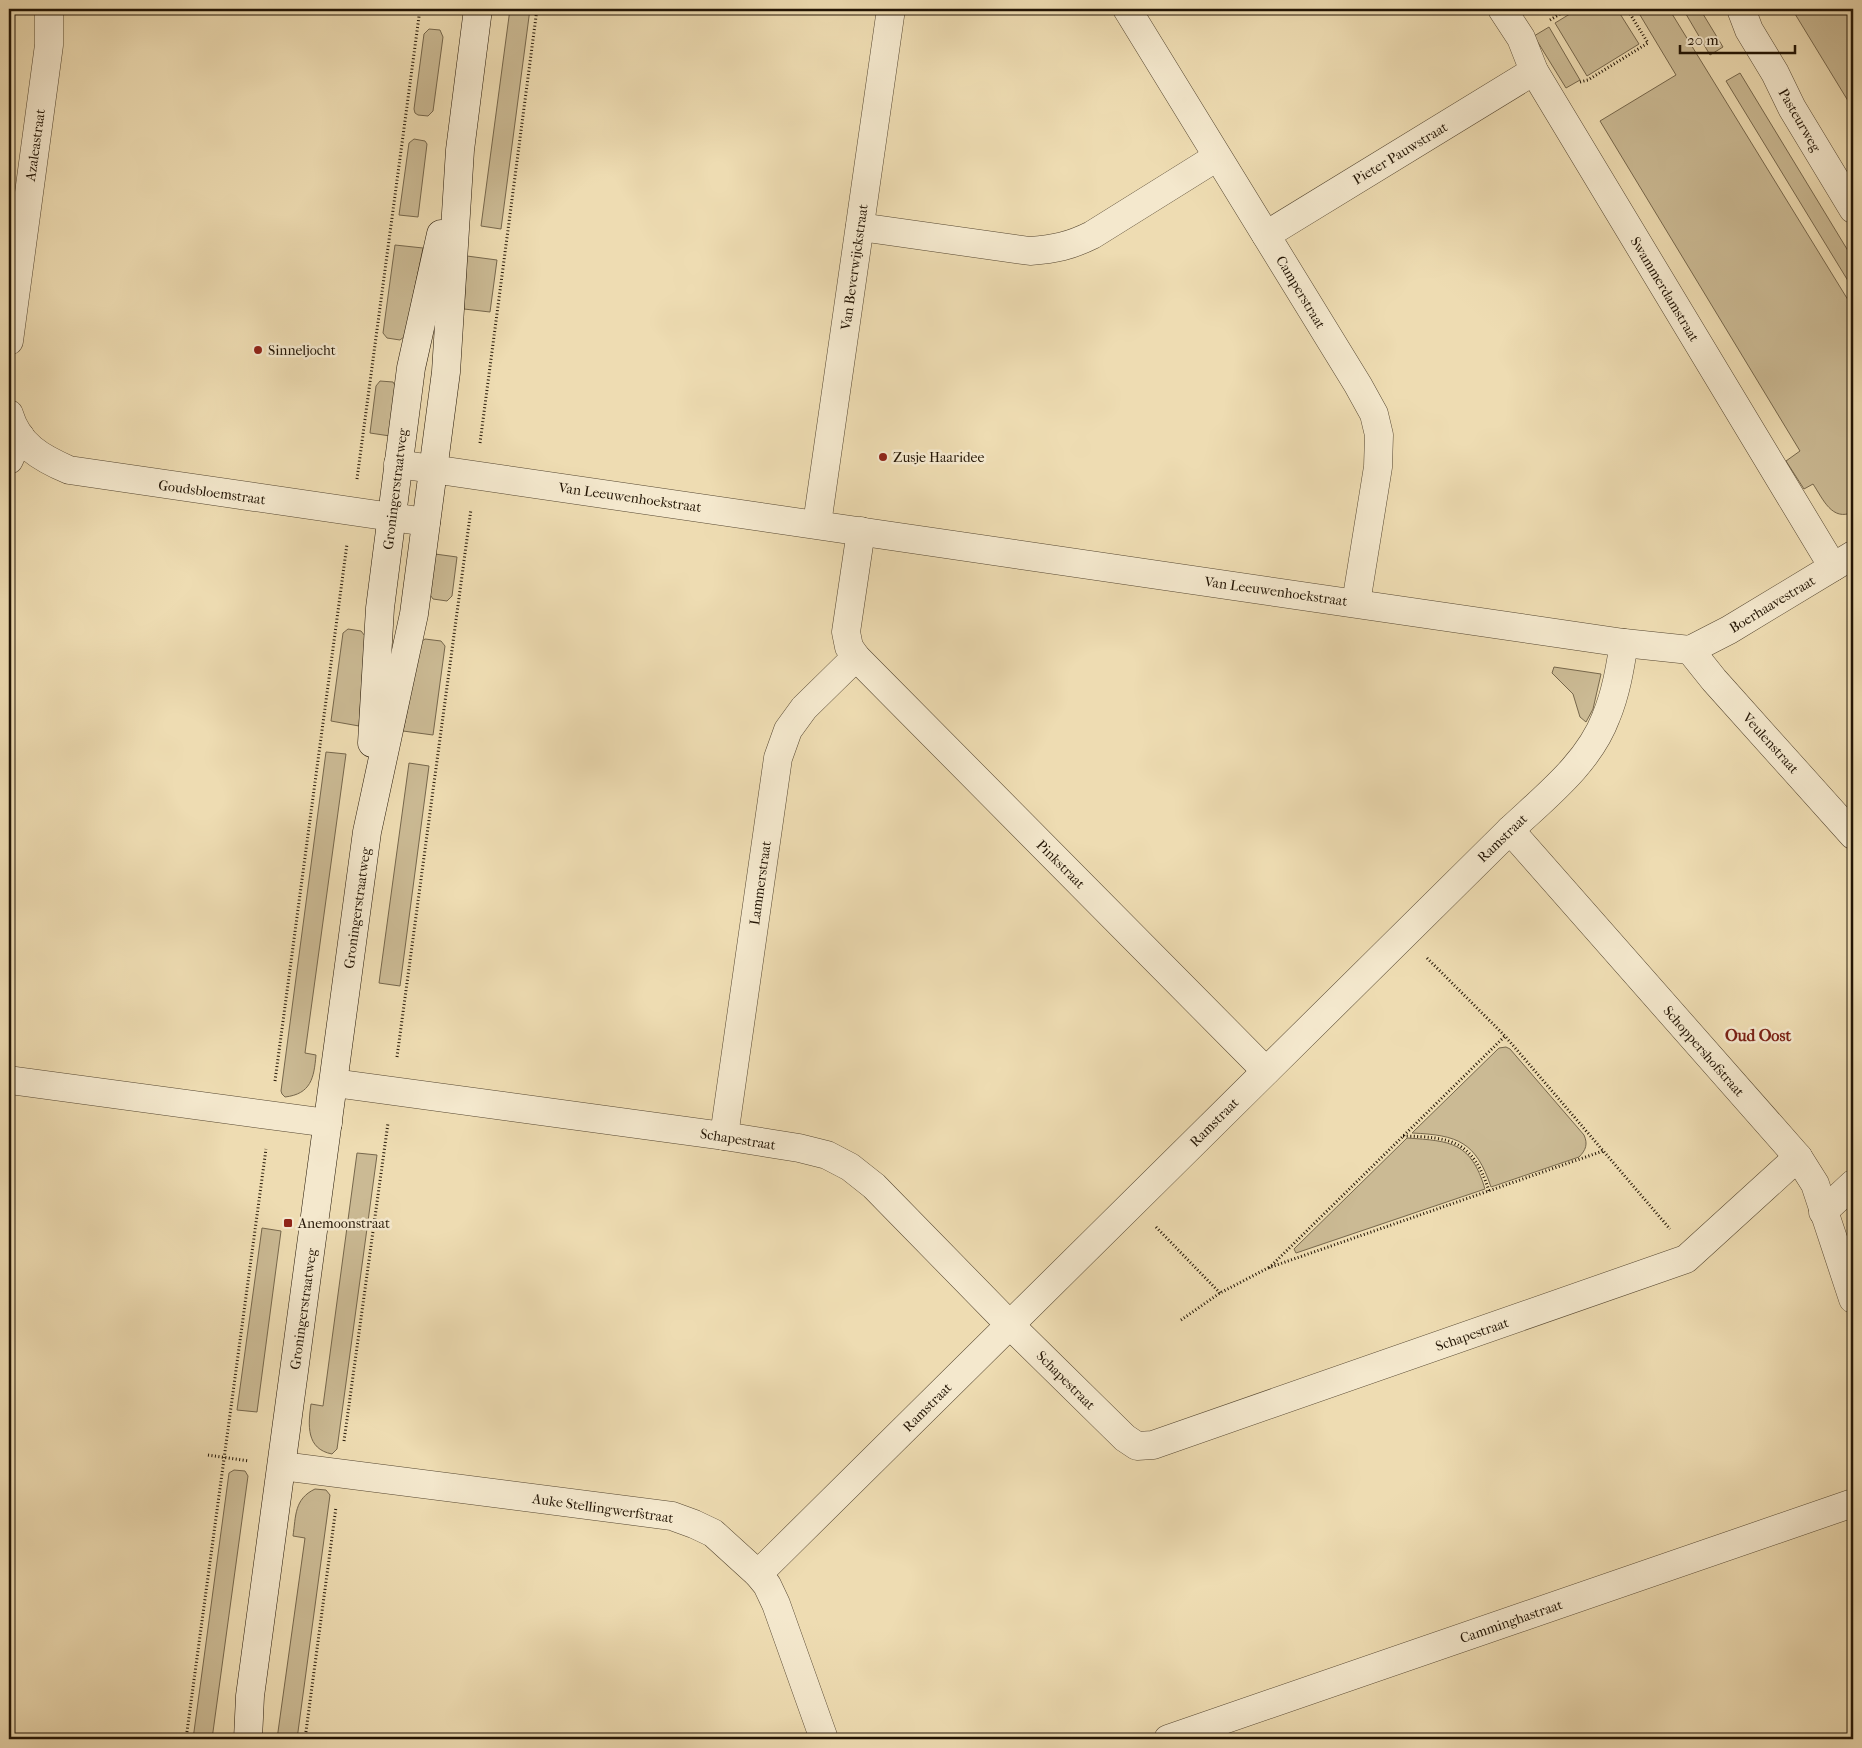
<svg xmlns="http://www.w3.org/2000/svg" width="1862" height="1748" viewBox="0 0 1862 1748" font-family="'IM FELL French Canon',serif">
<rect width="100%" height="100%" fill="#eedcb2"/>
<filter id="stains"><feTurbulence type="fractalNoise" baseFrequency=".004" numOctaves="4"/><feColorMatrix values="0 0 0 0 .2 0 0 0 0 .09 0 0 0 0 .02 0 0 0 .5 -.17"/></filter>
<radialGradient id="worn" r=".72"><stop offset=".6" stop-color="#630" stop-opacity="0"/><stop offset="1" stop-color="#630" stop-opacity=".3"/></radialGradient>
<g fill="#cbba94" stroke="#76674c">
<polygon points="510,9 530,9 501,229 481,226"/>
<polygon points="1578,9 1617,9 1639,44 1587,76 1555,23"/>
<path d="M1650,9h19l184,299v204c-21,10 -30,-13 -40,-28l-9,5 -18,-28 14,-10 -200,-330 76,-46 -36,-60z"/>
<polygon points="1683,9 1700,9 1723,47 1710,55"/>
<polygon points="1792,9 1853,9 1853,109"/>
<polygon points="1549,27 1580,80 1566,88 1534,36"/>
<polygon points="429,29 440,30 443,37 433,111 428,116 418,115 415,113 414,109 424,34"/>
<polygon points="1740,73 1853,259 1853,289 1726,81"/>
<polygon points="414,139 425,141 427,144 418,217 399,215 409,143"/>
<polygon points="395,245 423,248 405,336 400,340 387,338 383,333"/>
<polygon points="467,256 497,260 490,312 464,309"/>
<polygon points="380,381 393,382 396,387 390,436 370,433 376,386"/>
<polygon points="435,554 457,557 452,596 447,601 433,599 429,593"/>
<polygon points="348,629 361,631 365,636 359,726 331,721 343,633"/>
<polygon points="425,639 441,641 445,646 433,735 403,731 421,642"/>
<polygon points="1554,667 1601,674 1593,709 1586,722 1580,717 1573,694 1552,673"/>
<path d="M326,752l20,2 -41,299 11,2c-2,23 -5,39 -31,42l-3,-3 -1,-3z"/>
<polygon points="409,763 429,766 400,986 379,983"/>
<path d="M1506,1047l4,2 74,86c4,9 2,15 -5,22l-88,30c-15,-45 -33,-52 -79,-54l87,-85z"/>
<path d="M1407,1138c44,3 64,4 78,51l-189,64 -2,-4 2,-2z"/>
<path d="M357,1153l20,2 -40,294 -5,5c-26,-5 -24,-29 -21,-50l12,2z"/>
<polygon points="262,1228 281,1231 257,1412 237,1410"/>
<polygon points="234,1470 245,1471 248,1476 212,1739 193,1739 229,1473"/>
<path d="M315,1489l11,1 4,5 -33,244h-20l28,-201 -12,-2c3,-20 1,-37 22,-47z"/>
</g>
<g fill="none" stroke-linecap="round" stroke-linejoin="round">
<defs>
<g id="street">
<polyline points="1127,9 1358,385 1374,414 1379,435 1378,467 1356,603"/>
<polyline points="1502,9 1521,38 1534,71 1833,567"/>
<polyline points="1741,9 1749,30 1775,73 1792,108 1853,209"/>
<path d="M860,227l170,24c25,-2 40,-5 62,-16l125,-78"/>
<polyline points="1266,235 1534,71"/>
<polyline points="9,341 49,45 49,9"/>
<path d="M9,414c9,31 32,44 60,56l357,52"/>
<polyline points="9,460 20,436"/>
<polyline points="398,464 1624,643 1690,650"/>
<polyline points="817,524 891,9"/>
<polyline points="861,531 846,632 849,647 856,657 1266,1071"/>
<polyline points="1690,650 1714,680 1853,835"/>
<polyline points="1690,650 1729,630 1853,555"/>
<polyline points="1510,830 1798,1157 1815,1184 1853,1299"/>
<polyline points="9,1080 328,1123"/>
<polyline points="334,1083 724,1136 799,1148 827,1155 850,1167 874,1186 1010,1325 1125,1438 1137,1446 1153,1445 1686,1259 1798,1157"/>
<polyline points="724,1136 778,758 788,730 804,708 856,657"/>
<polyline points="1823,1212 1853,1184"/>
<polyline points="282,1466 672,1516 694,1524 713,1533 758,1574 767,1585 776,1604 824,1739"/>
<path d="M758,1574l752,-744c35,-33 79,-67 96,-113 10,-24 14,-49 18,-74"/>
<polyline points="1168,1739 1853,1503"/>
</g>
<g id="secondary">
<polyline points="372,743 380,608 411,368 441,234"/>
<polyline points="248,1739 250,1696 367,832 414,614 446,372 460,150 478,9"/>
</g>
</defs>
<use href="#street" stroke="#554630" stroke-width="29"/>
<use href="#secondary" stroke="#221404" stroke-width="29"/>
<g stroke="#221404" stroke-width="3" stroke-dasharray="1 2.5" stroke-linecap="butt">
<polyline points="1550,20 1568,9"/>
<polyline points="1580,82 1588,80 1648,43 1627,9"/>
<polyline points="480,443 537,9"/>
<polyline points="357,479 420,9"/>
<polyline points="1427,958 1505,1036 1670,1229"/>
<polyline points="397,1057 471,509"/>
<polyline points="275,1081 347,544"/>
<path d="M1403,1136c49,1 70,5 86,55"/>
<polyline points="1156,1227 1220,1293"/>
<polyline points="1269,1268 1505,1036"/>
<polyline points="1181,1320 1220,1293 1268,1268 1603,1151"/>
<polyline points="344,1441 388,1123"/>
<polyline points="208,1455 249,1461"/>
<polyline points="186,1739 266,1149"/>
<polyline points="305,1739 336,1507"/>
</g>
<use href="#street" stroke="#f4e8cd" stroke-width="28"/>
<use href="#secondary" stroke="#f4e8cd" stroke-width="28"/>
</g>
<g fill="#8f2418" stroke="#f4e8cd" stroke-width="2">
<circle cx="258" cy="350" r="5"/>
<circle cx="883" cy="457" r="5"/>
<rect x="283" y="1218" width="10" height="10" rx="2.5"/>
</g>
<g text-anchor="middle" stroke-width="5" stroke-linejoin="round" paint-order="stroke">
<g font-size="14" fill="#221404" stroke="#f4e8cd">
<text transform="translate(1800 120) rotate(60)" y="5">Pasteurweg</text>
<text transform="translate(35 145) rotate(-82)" y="5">Azaleastraat</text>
<text transform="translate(1400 153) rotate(-31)" y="5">Pieter Pauwstraat</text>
<text transform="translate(854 267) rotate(-82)" y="5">Van Beverwijckstraat</text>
<text transform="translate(1665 289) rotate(59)" y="5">Swammerdamstraat</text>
<text transform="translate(1301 292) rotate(59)" y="5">Camperstraat</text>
<text transform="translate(395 489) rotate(-83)" y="5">Groningerstraatweg</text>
<text transform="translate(212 492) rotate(8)" y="5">Goudsbloemstraat</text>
<text transform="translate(630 497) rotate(8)" y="5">Van Leeuwenhoekstraat</text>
<text transform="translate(1276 591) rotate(8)" y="5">Van Leeuwenhoekstraat</text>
<text transform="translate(1772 604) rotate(-31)" y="5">Boerhaavestraat</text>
<text transform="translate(1771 743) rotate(48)" y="5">Veulenstraat</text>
<text transform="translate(1502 838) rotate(-44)" y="5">Ramstraat</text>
<text transform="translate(1061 864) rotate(45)" y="5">Pinkstraat</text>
<text transform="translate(760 883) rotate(-82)" y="5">Lammerstraat</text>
<text transform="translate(357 908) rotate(-82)" y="5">Groningerstraatweg</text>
<text transform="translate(1704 1051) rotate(49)" y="5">Schoppershofstraat</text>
<text transform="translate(1214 1122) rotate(-45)" y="5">Ramstraat</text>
<text transform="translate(738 1139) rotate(9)" y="5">Schapestraat</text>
<text transform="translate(303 1309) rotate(-82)" y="5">Groningerstraatweg</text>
<text transform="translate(1472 1334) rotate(-19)" y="5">Schapestraat</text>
<text transform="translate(1066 1380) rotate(45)" y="5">Schapestraat</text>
<text transform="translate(927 1407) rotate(-45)" y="5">Ramstraat</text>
<text transform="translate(603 1508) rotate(8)" y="5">Auke Stellingwerfstraat</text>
<text transform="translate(1511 1621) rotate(-19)" y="5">Camminghastraat</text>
</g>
<g font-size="14" fill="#221404" stroke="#f4e8cd" text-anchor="start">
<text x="268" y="355">Sinneljocht</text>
<text x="893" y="462">Zusje Haaridee</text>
<text x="298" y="1228">Anemoonstraat</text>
</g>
<g font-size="16" font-weight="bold" fill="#7a1f14" stroke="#f4e8cd">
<text x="1758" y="1041">Oud Oost</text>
</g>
</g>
<rect width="1862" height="1748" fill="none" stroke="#eedcb2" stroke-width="30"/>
<rect x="10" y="10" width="1842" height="1728" fill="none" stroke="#221404" stroke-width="2.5"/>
<rect x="15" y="15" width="1832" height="1718" fill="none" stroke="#221404"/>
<path d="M1680 45v8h115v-8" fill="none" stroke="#221404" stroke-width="2.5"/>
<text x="1687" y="45" font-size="15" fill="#221404" stroke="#f4e8cd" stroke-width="4" paint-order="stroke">20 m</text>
<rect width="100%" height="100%" filter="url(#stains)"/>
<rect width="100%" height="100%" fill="url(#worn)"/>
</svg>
